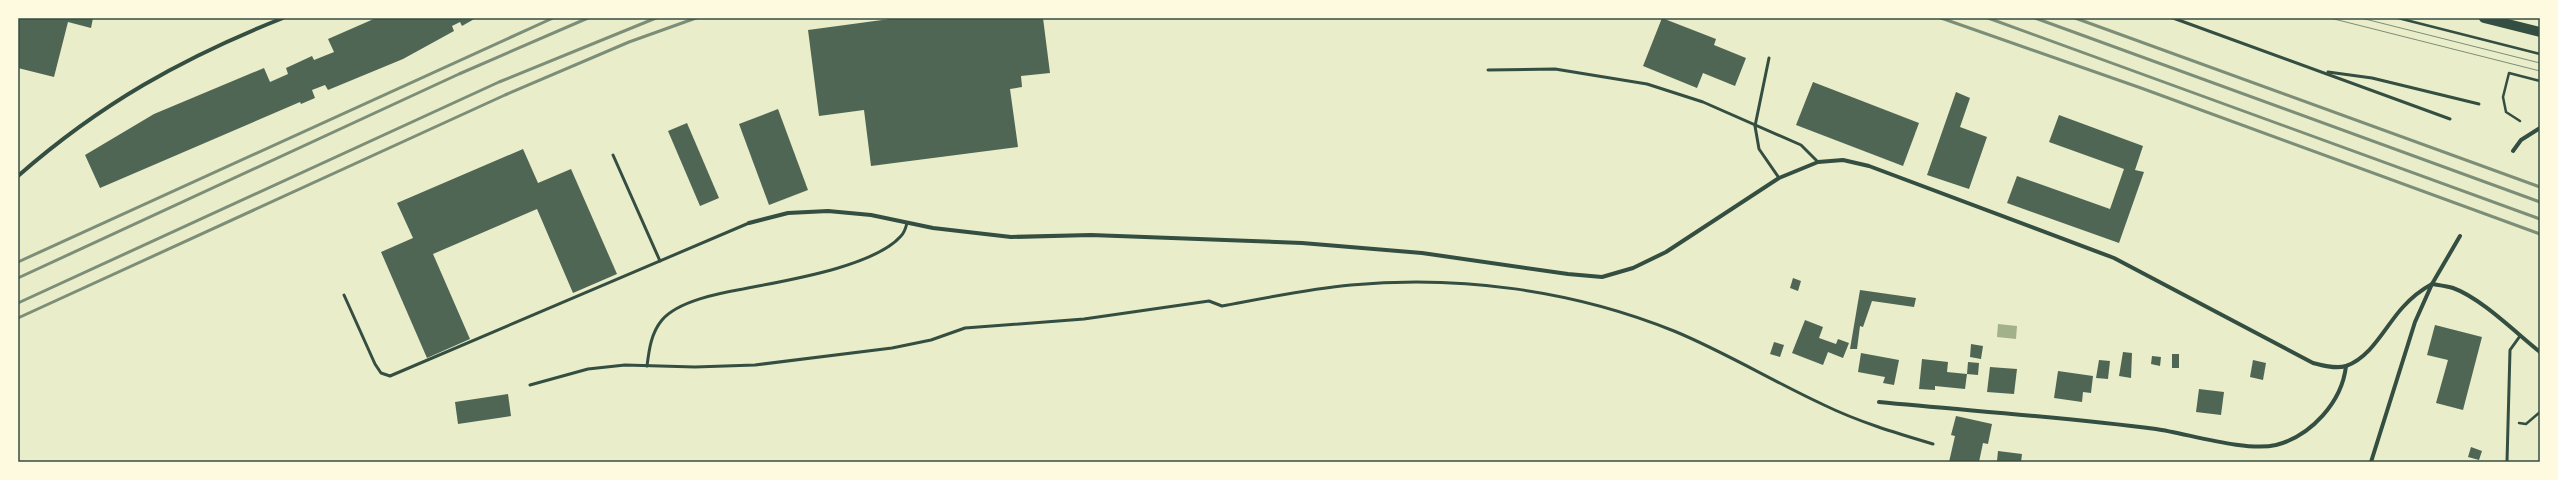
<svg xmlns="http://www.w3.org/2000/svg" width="2558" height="480" viewBox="0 0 2558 480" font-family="Quicksand,sans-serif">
<rect width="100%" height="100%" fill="#e9edc9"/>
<polygon fill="#a3b18a" points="1998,324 2017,326 2016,339 1997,337"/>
<g fill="#4f6655">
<polygon points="18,18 93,18 91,28 68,22 54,77 18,68"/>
<polygon points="376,18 476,18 462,26 460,22 452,26 454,31 403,59 328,90 325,85 312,90 315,98 301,104 300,102 100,188 85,155 154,114 264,68 270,82 288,74 286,68 312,56 314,60 334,52 328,39"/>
<polygon points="897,18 1043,18 1050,73 1021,76 1022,87 1010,89 1018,147 871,166 864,110 819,116 808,30"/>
<polygon points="1662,18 1716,39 1714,45 1746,58 1735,86 1703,73 1697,88 1643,66"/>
<polygon points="1813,82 1919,123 1903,166 1796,125"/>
<polygon points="1956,92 1970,98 1960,127 1987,137 1969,189 1927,175"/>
<polygon points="778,109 808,190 769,205 739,124"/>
<polygon points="2059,115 2143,146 2135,170 2144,172 2119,243 2007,203 2017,176 2110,209 2124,169 2049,142"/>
<polygon points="687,123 719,198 700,206 668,131"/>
<polygon points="523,149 538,183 571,169 617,274 573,293 537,209 433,254 470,339 427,358 381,252 413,238 397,203"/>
<polygon points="1793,278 1801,281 1798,291 1790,288"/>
<polygon points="1860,290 1916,298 1914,307 1872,301 1863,327 1860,326 1857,349 1850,349"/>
<polygon points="1805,320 1823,327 1819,338 1836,344 1838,339 1849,343 1843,358 1828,352 1823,365 1792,353"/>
<polygon points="2435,325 2482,337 2463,410 2436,403 2448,360 2427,355"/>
<polygon points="1774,342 1784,345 1780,357 1770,354"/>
<polygon points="1971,344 1983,346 1981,359 1970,357"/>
<polygon points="2123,352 2132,353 2131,378 2119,376"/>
<polygon points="1861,353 1899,360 1894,385 1883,383 1885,377 1858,372"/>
<rect x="2172" y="354" width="7" height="14"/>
<polygon points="2152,356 2161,357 2160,366 2151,364"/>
<polygon points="1922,359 1948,362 1947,372 1967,374 1965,389 1935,386 1935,390 1919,389"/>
<polygon points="2099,360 2110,361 2108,379 2096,378"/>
<polygon points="2253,360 2266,363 2263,380 2250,377"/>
<polygon points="1968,362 1979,363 1978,375 1967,374"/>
<polygon points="1990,367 2017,369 2014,394 1987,392"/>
<polygon points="2058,371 2093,376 2091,393 2083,392 2082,402 2054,398"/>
<polygon points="2199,389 2224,392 2221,415 2196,412"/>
<polygon points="508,394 511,416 458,424 455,402"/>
<polygon points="1956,416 1992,424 1988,444 1983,443 1979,462 1949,462 1955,436 1951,435"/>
<polygon points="2471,447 2482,451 2479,460 2468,457"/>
<polygon points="1998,451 2022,454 2021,462 1997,461"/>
</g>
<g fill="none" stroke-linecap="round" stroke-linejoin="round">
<g stroke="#344e41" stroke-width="2.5">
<polyline points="2398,18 2540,54"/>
<polyline points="2520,121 2506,112 2503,97 2509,73 2540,81"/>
<polyline points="2519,423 2526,424 2540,412"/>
</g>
<g stroke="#344e41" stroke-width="3">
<polyline points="2173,18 2450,119"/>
<polyline points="1769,58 1755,126 1759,149 1779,178"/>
<polyline points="1488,70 1555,69 1647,84 1703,102 1801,145 1818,162"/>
<polyline points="2328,72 2372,78 2479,104"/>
<polyline points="613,155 660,261"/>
<polyline points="344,295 375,364 381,373 390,376 749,223"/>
<path d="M647,366c2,-16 4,-33 15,-46 16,-19 58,-27 81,-31 40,-8 131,-22 158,-53 3,-3 5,-9 6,-13"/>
<path d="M530,385l58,-16 37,-4 70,2 60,-2 137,-17 39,-8 34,-12 119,-9 125,-18 13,5c43,-8 86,-17 129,-21 108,-10 222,5 323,46 51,21 100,51 150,74 35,17 72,28 109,39"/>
<polyline points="2507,462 2510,350 2520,336"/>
</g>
<g stroke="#344e41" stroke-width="4">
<polyline points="2513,151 2521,140 2540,128"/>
<path d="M18,176c82,-72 164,-118 265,-158"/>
<path d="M749,223l39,-10 40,-2 43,4 62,13 78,9 80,-2 211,8 120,10 146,21 34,3 31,-9 33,-16 113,-74 39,-16 25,-2 26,6 245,92 199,105c11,3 23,6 33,3 26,-9 40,-41 57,-59 9,-10 18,-17 29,-23 6,1 15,2 21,4 28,10 63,45 87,64"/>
<path d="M1879,402c92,9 185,15 277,27 33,5 90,23 120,16 35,-9 66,-43 70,-79"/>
<polyline points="2371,462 2415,322 2432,284 2460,236"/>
</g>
<polyline stroke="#344e41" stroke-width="10" points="2484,18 2540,32"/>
<g stroke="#7c8e77" stroke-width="1">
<polyline points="2330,18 2540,71"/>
<polyline points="2361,18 2540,63"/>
</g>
<g stroke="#7c8e77" stroke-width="3">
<polyline points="1941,18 2141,88 2540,234"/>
<polyline points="1988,18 2540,219"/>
<polyline points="2035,18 2540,202"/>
<polyline points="2075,18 2540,187"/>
<polyline points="18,262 553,18"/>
<polyline points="18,278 459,74 588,18"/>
<polyline points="18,303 499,82 656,18"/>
<polyline points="18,318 505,95 629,42 696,18"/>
</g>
</g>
<rect width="2558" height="480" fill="none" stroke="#fefae0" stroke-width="38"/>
<rect x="19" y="19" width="2520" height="442" fill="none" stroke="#344e41" stroke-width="1.5"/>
</svg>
